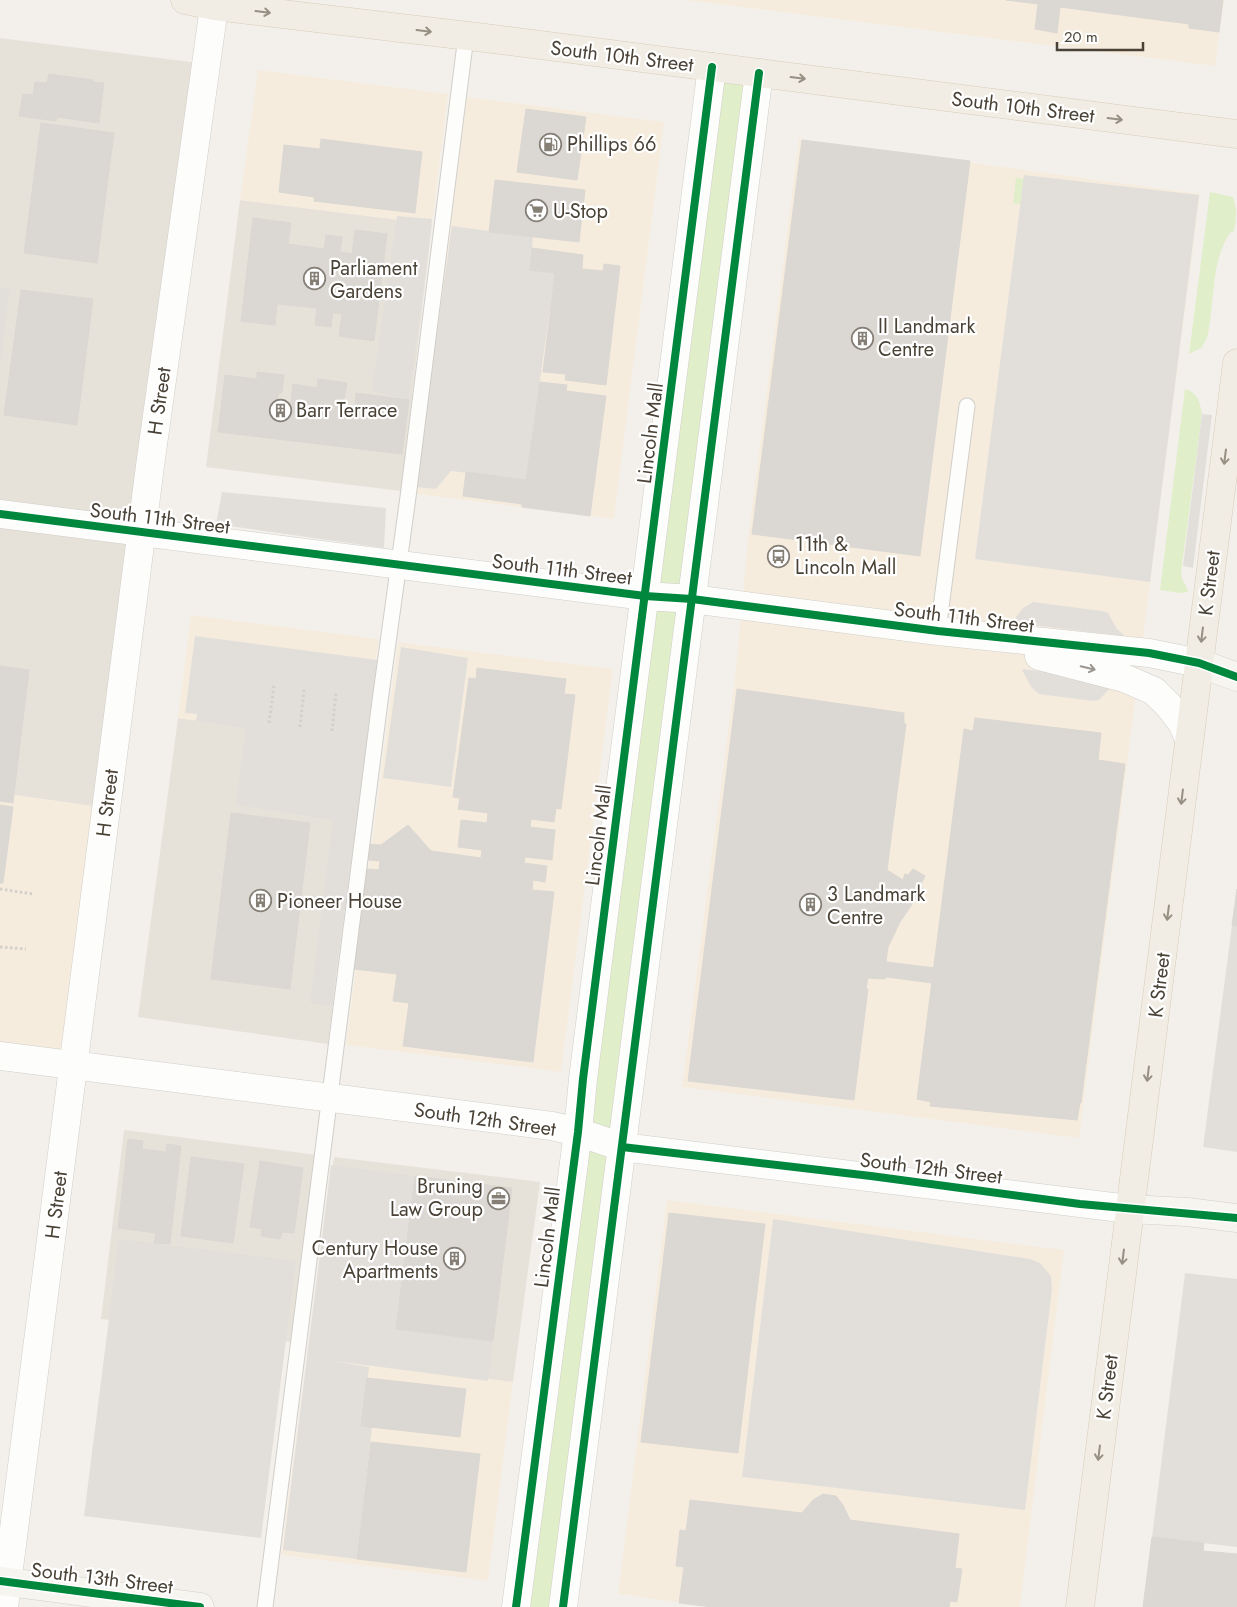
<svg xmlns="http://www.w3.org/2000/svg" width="1237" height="1607" viewBox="0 0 1237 1607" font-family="Jost,sans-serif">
<rect width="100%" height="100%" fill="#f3f0ec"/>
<g fill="#e7e2d9">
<polygon points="0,38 206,64 106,808 0,793"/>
<polygon points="240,200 432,224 401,491 206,467"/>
<polygon points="178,718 364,742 328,1044 138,1017"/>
<polygon points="124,1130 317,1155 291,1342 101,1319"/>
<polygon points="334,1157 540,1182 513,1382 307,1357"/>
</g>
<g fill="#f6ecde">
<polygon points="685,0 1224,0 1215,66"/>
<polygon points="258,70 448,94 432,224 240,200"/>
<polygon points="467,97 664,122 614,519 417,494"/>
<polygon points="799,139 1200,194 1079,1138 682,1087 736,669 748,540"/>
<polygon points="191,615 379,639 364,742 178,718"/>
<polygon points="398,642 613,669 561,1072 346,1045"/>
<polygon points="0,793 106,808 73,1065 0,1056"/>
<polygon points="667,1200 1064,1250 1020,1607 714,1607 618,1594"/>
<polygon points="307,1357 513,1382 488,1581 281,1555"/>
</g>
<g fill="#e1eeca">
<polygon points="712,67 759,73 563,1607 516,1607"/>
<polygon points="1016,178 1053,183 1050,208 1013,203"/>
<path d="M1210,192l23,5c4,11 4,24 0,36l-2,-1c-21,27 -16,75 -24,106l-6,10 -12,6z"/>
<path d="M1185,389c12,3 15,13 17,25l-21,159c0,8 6,12 7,19l-8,1 -20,-3z"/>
</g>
<g fill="#e2dfdb">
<polygon points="1024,175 1199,195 1150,582 975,559"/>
<polygon points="397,216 432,219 409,400 372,391"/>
<polygon points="452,226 533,237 530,270 555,273 526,480 451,471 436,489 415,487"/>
<polygon points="0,287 10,288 1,360 0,360"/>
<polygon points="1202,414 1212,415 1193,568 1183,566"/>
<polygon points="222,492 386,508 384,548 216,524"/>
<polygon points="1033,602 1102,611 1108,613 1117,629 1124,635 1123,636 1015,623 1016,617 1023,608"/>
<polygon points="195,636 378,660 332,1006 310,1003 333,820 236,805 246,728 196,721 197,714 185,713"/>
<polygon points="401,647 468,658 451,787 383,778"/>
<polygon points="1023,669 1103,679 1111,687 1099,700 1093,701 1039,694 1032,688 1022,670"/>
<polygon points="1232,925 1237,926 1237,1152 1203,1147"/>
<polygon points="331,1165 415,1176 396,1329 493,1341 488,1381 334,1361 369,1367 362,1425 372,1427 357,1559 283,1550"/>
<polygon points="773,1219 1030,1259 1040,1263 1051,1276 1052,1289 1025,1510 742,1477"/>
<polygon points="119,1239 296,1261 261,1538 84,1516"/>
<polygon points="1185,1273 1237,1279 1237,1547 1152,1537"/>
</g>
<g fill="#dbd7d2" stroke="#dbd7d2">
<polygon points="1006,0 1223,0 1219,32 1189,28 1189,24 1060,7 1057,33 1035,29 1038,4"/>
<polygon points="49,74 93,80 93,82 104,83 99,123 57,117 56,121 19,116 23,94 33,95 35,82 47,83"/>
<polygon points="526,109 586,117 577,180 517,172"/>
<polygon points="41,123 114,133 97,263 24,253"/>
<polygon points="321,139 422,152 415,213 314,201"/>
<polygon points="802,140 970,161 920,556 752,534"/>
<polygon points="284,145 320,149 314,197 279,192"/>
<polygon points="495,180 585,190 579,242 489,232"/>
<polygon points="253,218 291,223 288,244 324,249 326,235 342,237 340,252 352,254 355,230 387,234 374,341 339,336 342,314 333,313 331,327 315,325 317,308 277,304 275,325 241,321"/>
<polygon points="532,248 583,255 582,269 603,271 604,264 620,266 606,385 565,380 566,374 543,372 555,273 530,270"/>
<polygon points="21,290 93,299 77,425 4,415"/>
<polygon points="257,372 284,375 282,392 278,395 277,405 286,406 291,402 293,384 317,388 318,379 347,383 344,399 339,402 338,415 354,416 356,393 409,400 402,454 218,432 225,375 257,379"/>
<polygon points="540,382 567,385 566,391 606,396 590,516 522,507 522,504 463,496 466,472 526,480"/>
<polygon points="0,666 29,670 13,803 0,801"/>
<polygon points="477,668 566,679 564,694 575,695 561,809 556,808 554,822 531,819 530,827 555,830 552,860 525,857 524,863 547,866 545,882 533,880 532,890 554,892 533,1062 403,1046 409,1003 393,1001 397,974 354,969 367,869 379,870 380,861 368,860 370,844 381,845 408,825 431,851 481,858 482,850 458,847 461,820 487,823 488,813 458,809 460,798 453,797 469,678 476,679"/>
<polygon points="737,689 904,713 904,723 906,724 887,870 903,880 905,874 908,875 913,869 925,876 920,886 923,888 900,922 888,947 886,962 935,968 932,983 887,977 884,979 868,978 866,989 868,989 854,1100 688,1081"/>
<polygon points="975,718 1101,733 1098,760 1125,764 1081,1103 1080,1103 1077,1120 930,1106 931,1102 917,1099 964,729 973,731"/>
<polygon points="0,805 13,807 3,883 0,883"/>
<polygon points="231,813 310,823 290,989 211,979"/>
<polygon points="1237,889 1237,926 1232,925"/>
<polygon points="128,1139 143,1141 142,1149 166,1152 167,1144 181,1146 170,1244 154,1243 156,1233 118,1228"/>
<polygon points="191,1157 244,1164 233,1243 181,1236"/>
<polygon points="260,1161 303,1168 294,1233 282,1232 280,1239 261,1236 262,1229 250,1227"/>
<polygon points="415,1176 512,1188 493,1341 396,1329"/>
<polygon points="669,1213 765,1224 738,1453 641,1442"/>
<polygon points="367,1378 466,1389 460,1437 361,1426"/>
<polygon points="371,1442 480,1454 466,1572 357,1559"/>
<polygon points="823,1494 836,1496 843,1505 850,1520 959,1534 955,1568 962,1569 957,1602 950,1601 949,1607 712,1607 679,1603 684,1567 676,1566 680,1530 686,1531 690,1500 802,1513 813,1500"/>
<polygon points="1152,1537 1204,1543 1203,1551 1237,1554 1237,1607 1143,1607"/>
</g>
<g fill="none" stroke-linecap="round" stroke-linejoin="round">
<defs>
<g id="lane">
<polyline points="938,631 967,406"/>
<polyline points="265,1607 380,701 408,497 466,36"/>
</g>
<g id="street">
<polyline points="0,514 645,596 692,599 938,631 1149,653 1199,663"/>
<polyline points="1039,656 1124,678 1154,691 1169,706 1182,723 1189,739"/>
<polyline points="0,1056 552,1126 578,1132 622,1147 1129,1209"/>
<polyline points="4,1607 150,466 215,0"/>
<polyline points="516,1607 578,1132 583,1079 712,67"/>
<polyline points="563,1607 759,73"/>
</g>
<g id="secondary">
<polyline points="1199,663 1237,677"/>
<polyline points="1129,1209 1187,1212 1237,1218"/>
<polyline points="0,1581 200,1607"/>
</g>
<g id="primary">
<polyline points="185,0 215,6 485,38 1237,134"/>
<polyline points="1080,1607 1237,363"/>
</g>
</defs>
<use href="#lane" stroke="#d1cec9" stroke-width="17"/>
<use href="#street" stroke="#d1cec9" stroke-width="29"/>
<use href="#secondary" stroke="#d3cec3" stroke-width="29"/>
<use href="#primary" stroke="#d6ccb8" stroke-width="29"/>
<g stroke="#d3d0cb" stroke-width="3" stroke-dasharray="2.5 2.5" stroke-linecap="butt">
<polyline points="269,723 274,685"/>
<polyline points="300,727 304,690"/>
<polyline points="332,731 336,694"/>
<polyline points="0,889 33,894"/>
<polyline points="0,947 26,949"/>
</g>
<use href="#lane" stroke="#fdfdfc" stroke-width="15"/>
<use href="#street" stroke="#fdfdfc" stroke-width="28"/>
<use href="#secondary" stroke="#f7f5f0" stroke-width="28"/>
<use href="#primary" stroke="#f2ede4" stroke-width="28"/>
<defs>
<g id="cycleway">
<polyline points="0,514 645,596 692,599 938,631 1149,653 1199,663 1237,677"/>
<polyline points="622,1147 871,1176 1080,1204 1237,1218"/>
<polyline points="0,1581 200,1607"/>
<polyline points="516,1607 578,1132 583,1079 712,67"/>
<polyline points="563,1607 759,73"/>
</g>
</defs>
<use href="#cycleway" stroke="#fff" stroke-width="11"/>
<use href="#cycleway" stroke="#00873e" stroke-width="8"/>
</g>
<defs><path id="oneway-shaft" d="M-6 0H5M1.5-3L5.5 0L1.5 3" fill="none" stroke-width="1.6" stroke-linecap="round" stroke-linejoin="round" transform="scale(1.25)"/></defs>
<g stroke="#968f84">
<use href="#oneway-shaft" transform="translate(263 12) rotate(7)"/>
<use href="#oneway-shaft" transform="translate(424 31) rotate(7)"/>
<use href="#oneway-shaft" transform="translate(798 78) rotate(7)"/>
<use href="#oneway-shaft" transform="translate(1115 119) rotate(7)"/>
<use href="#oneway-shaft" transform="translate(1225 457) rotate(97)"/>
<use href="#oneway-shaft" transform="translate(1202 635) rotate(97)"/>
<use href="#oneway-shaft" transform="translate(1182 797) rotate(97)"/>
<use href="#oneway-shaft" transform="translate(1168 913) rotate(97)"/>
<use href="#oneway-shaft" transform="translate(1148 1074) rotate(97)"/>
<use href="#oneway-shaft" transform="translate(1123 1257) rotate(97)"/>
<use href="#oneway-shaft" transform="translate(1099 1453) rotate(97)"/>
</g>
<use stroke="#9b968f" href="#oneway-shaft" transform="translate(1088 668) rotate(14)"/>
<defs>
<symbol id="fuel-ring" viewBox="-11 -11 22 22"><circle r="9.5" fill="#fff" stroke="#857f76" stroke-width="1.5"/><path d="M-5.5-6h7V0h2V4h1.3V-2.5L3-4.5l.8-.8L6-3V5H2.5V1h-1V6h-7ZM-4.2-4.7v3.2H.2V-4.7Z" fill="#857f76"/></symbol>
<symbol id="supermarket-ring" viewBox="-11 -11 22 22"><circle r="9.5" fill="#fff" stroke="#857f76" stroke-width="1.5"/><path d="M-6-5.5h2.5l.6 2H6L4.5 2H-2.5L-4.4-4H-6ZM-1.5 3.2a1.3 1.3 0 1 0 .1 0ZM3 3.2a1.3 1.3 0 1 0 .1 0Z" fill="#857f76"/></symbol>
<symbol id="building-ring" viewBox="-11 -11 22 22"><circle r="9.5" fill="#fff" stroke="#857f76" stroke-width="1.5"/><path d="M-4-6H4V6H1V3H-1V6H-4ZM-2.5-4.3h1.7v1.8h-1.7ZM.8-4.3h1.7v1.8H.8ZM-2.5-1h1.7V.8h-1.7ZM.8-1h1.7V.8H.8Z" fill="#857f76"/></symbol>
<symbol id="bus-ring" viewBox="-11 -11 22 22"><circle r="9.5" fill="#fff" stroke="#857f76" stroke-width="1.5"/><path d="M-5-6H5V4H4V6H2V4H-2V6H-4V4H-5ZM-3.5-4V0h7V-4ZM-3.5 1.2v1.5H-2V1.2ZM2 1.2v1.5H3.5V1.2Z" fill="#857f76"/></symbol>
<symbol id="office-ring" viewBox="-11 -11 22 22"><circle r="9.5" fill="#fff" stroke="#857f76" stroke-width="1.5"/><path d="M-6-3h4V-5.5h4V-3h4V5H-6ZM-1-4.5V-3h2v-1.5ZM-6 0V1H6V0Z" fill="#857f76"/></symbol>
</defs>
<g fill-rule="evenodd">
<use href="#fuel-ring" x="538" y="132" width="25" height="25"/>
<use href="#supermarket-ring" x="524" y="198" width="25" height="25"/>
<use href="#building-ring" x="302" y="266" width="25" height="25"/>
<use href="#building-ring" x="850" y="326" width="25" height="25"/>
<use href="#building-ring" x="268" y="398" width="25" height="25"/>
<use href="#bus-ring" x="766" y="544" width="25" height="25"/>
<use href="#building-ring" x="248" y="888" width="25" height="25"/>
<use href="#building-ring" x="798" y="892" width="25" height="25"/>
<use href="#office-ring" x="486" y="1186" width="25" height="25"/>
<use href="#building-ring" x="442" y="1246" width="25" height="25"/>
</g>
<g text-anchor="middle" stroke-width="4.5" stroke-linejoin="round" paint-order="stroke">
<g font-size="20" fill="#4a4236" stroke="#fff">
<text transform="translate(622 56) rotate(7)" y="7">South 10th Street</text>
<text transform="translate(1023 107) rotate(7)" y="7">South 10th Street</text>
<text transform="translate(159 401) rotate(-82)" y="7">H Street</text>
<text transform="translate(650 433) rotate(-83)" y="7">Lincoln Mall</text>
<text transform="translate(160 518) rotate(7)" y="7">South 11th Street</text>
<text transform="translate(562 569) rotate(7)" y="7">South 11th Street</text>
<text transform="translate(1209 583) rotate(-83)" y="7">K Street</text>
<text transform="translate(964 617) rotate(7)" y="7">South 11th Street</text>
<text transform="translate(107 803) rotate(-83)" y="7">H Street</text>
<text transform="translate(598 835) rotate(-83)" y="7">Lincoln Mall</text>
<text transform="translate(1159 985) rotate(-83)" y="7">K Street</text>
<text transform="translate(485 1119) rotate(8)" y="7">South 12th Street</text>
<text transform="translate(931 1168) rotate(7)" y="7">South 12th Street</text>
<text transform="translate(56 1205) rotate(-83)" y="7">H Street</text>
<text transform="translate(547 1237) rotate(-83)" y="7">Lincoln Mall</text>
<text transform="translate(1107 1387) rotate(-83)" y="7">K Street</text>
<text transform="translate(102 1578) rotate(7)" y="7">South 13th Street</text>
</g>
<g font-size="20" fill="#4a4236" stroke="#fff" text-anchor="start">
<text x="567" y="151">Phillips 66</text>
<text x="553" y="218">U-Stop</text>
<text x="330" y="275">Parliament<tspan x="330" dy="23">Gardens</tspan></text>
<text x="878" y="333">II Landmark<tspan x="878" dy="23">Centre</tspan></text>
<text x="296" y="417">Barr Terrace</text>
<text x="795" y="551">11th &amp;<tspan x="795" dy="23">Lincoln Mall</tspan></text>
<text x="827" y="901">3 Landmark<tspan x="827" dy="23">Centre</tspan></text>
<text x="277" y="908">Pioneer House</text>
<text x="483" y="1193" text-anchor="end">Bruning<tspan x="483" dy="23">Law Group</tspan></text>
<text x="438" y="1255" text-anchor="end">Century House<tspan x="438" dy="23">Apartments</tspan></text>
</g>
</g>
<path d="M1057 42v8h86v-8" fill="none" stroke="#4a4236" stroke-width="2.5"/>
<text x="1064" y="42" font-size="15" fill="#4a4236" stroke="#ffffff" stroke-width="4" paint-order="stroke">20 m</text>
</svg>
